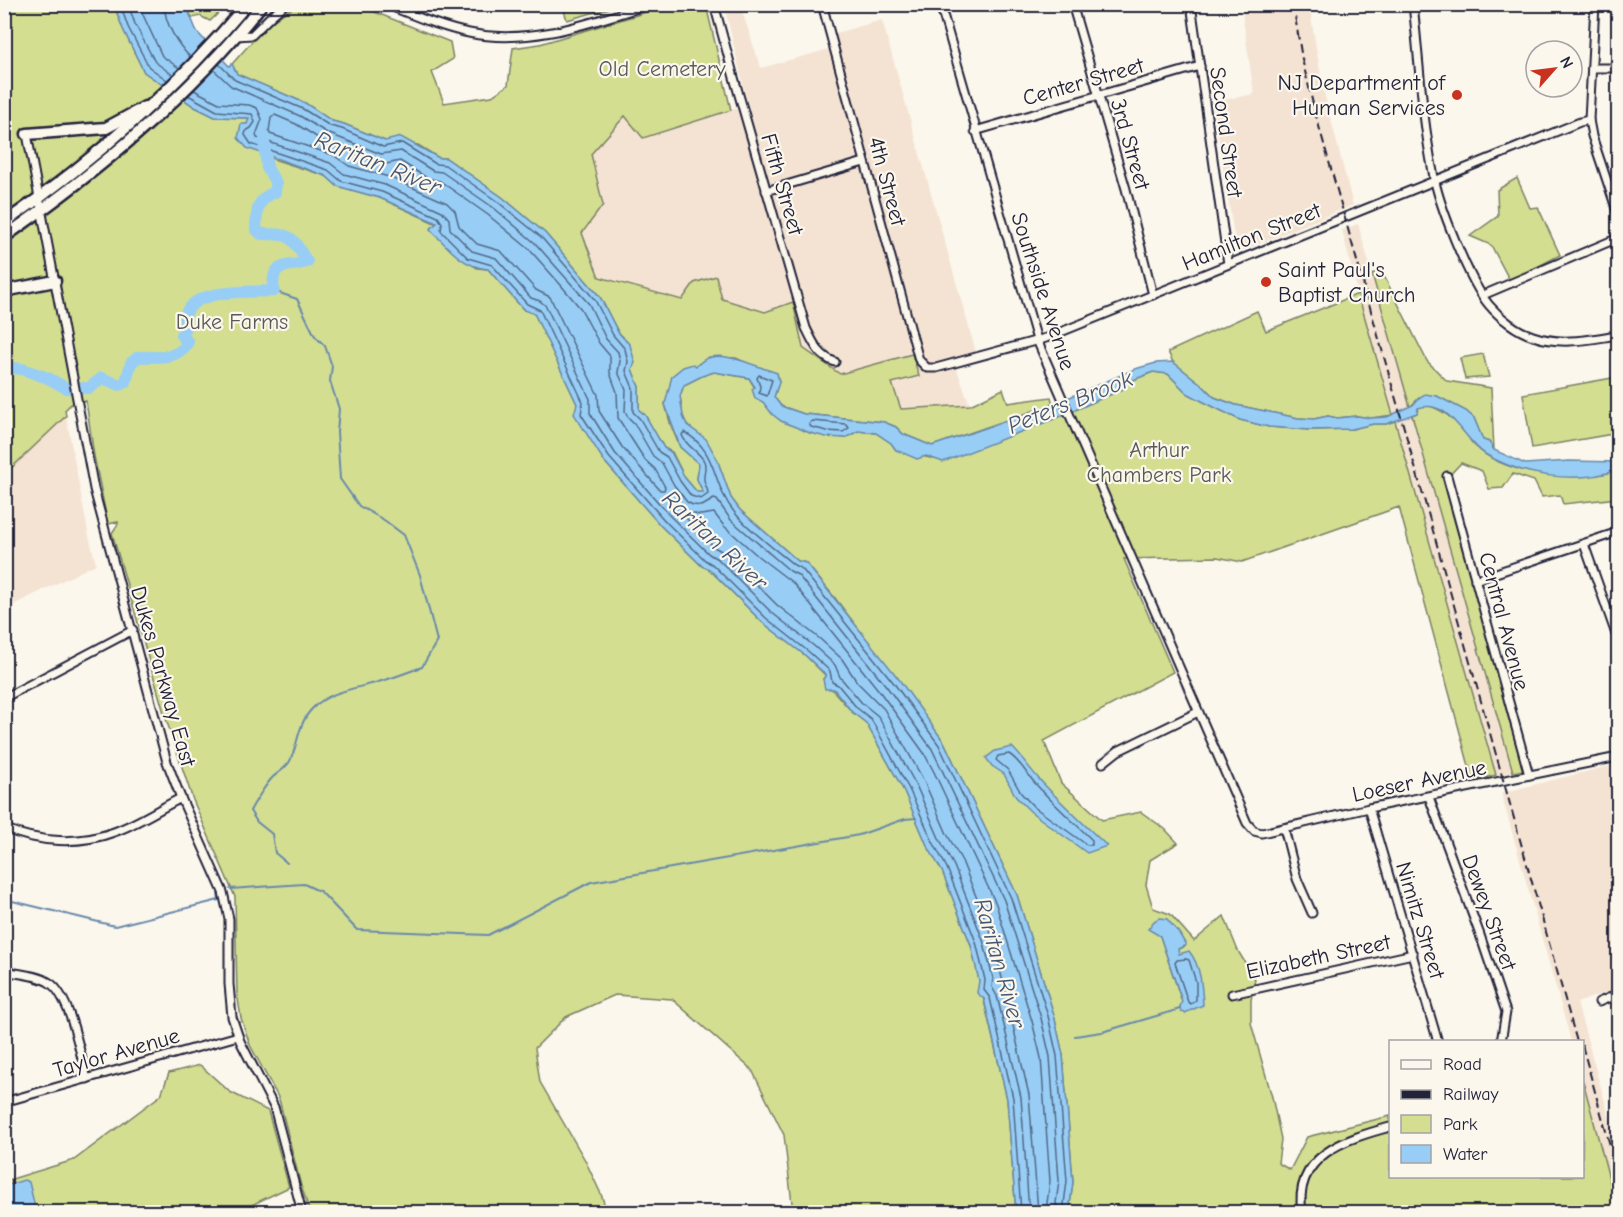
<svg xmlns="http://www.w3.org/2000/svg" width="1623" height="1217" viewBox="0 0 1623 1217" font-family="'Comic Neue',sans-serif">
<rect width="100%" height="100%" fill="#fbf7ec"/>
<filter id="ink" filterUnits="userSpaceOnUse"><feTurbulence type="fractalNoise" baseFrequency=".0167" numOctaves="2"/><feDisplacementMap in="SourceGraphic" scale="12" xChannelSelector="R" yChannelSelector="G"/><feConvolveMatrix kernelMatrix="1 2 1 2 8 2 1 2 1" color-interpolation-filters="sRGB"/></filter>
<g filter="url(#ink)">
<g fill="#f4e3d2">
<polygon points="724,5 740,5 761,68 833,48 829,35 882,20 977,356 954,362 970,405 901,410 892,382 840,374 803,348 765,313 722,299 715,276 682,300 599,277 582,233 603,205 590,154 626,116 643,138 748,105"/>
<polygon points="1241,5 1309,5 1323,89 1353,205 1241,251 1236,249 1213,102 1254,94"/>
<polygon points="1358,224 1410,407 1513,772 1496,775 1358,294 1342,230"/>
<polygon points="66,416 88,532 96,564 5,609 5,474"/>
<polygon points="1609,766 1618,794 1618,829 1611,831 1618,849 1618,988 1577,1003 1618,1148 1618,1209 1583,1081 1582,1042 1571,1041 1501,793"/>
</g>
<g fill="#d3de91" stroke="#7a8066" stroke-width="1.5" fill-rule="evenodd">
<polygon points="562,4 621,4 621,5 567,20"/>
<polygon points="5,5 114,5 123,29 144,72 195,107 215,117 250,118 247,124 267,157 326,176 338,186 380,198 437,224 431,229 477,268 488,269 524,310 534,313 577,404 590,437 604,461 661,526 702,566 709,569 762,622 806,656 826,676 823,679 852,712 866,723 904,791 927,845 942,871 971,945 1007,1099 1016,1212 793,1212 784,1135 752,1070 672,999 615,995 566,1017 535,1048 540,1082 585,1160 601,1194 607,1212 310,1212 301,1186 279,1099 250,1045 241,1018 237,993 235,897 193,800 164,713 112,533 118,524 118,522 108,524 94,456 86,401 71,404 65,410 66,416 5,474"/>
<polygon points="186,5 227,5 210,21 200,16 192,18"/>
<path d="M299,5h58l93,37 3,17 -21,13 12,31 48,-7 16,-11 5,-37 27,-4 130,-39h36l25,105 -88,28 -18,-22 -34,38 12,51 -21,28 17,44 83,23 12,-17 22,-7 6,23 43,13 28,-10 10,46 37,26 72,-20 7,22 -27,7 9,26 69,-4 33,-16 5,14 43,-6 2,7 -121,42 -29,-12 -7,-7 -12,-5 -80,-8 -23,-8 -7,-9 5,-15 -2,-9 -24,-7 -17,-8 -27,-1 -13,9 -31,38 6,22 9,21 19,17 -2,15 6,14 -6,-1 -12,-14 -13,-26 -8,-4 -19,-33 -6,-5v-23l-7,-18 -9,-32 -5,-5 -18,-35 -55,-64 -43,-36 -56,-39h-7l-21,-13 -33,-4 -41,-17 -12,-3 -27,-18 -68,-29 -5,-10c20,-22 40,-48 67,-59z"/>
<polygon points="1517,178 1530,208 1538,207 1560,255 1510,281 1491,245 1470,236 1498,216 1497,190"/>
<polygon points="1381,270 1427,361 1447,381 1491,388 1494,450 1489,442 1483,440 1474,418 1466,411 1437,396 1420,397 1410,407 1372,274"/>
<polygon points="1358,294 1393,415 1371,418 1357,416 1337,418 1328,416 1314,419 1298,418 1236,405 1214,397 1201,384 1173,362 1168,352 1257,311 1266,331"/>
<polygon points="1483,354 1489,377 1465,379 1460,358"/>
<path d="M714,372l35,6 14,24 35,25 12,6 35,5 13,-7 18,2 15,10 5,7 47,11 116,-44 64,-28v-5l30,-12 15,2 19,19 17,9 36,18 29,7 41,3 42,-1 21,-5h13l9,-3 101,354 -23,6 -74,-274 -157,55 -25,-5 -93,2 49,113 -129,69 17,42 41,37 39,-8 24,17 13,14 -28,17 -4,25 7,23 17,6 24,27 30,-25 14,35 17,28 -4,21v23l21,74 9,42 -3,24 12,7 17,-33 83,-21v60h192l1,-95 35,131h-546l-2,-7 3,-23 -10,-127 -9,-40 -37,-120 -73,-153 -109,-144 -29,-35 -8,-2 -58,-51 -9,-12 -14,-39 -11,-19 -19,-15 -4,-9 -3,-20 4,-11 18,-9zM1160,936l25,10 -7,3 7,64 -5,-6 2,-5z"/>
<polygon points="1618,377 1618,433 1532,448 1523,394"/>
<path d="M1427,405c14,4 27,14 37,26 4,4 6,11 11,15 30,30 105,37 143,24v28l-55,6 -3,-9 -18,2 -8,-16 -21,-7 -10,14 -14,1 -7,-18 -21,-8 -17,18 79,289 -10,2 -101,-357 5,-2 1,-5z"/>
<polygon points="200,1065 230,1092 268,1111 289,1187 237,1212 14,1212 5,1209 5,1181 74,1160 161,1095 169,1073"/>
</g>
<g fill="#98cef6" stroke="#6989ab" stroke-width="1.5">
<path d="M114,5h72l11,27 32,34 3,-2 5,10 68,29 27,18 12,3 41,17 16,-4 38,21h7l56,39 43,36 55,64 18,35 12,13 5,18 -3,6 7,18v23l6,5 19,33 7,4 14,26 12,14h6l-6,-13 2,-15 -19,-17 -15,-43 7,-28 11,-9 10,-3 3,2c4,-3 8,-7 12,-8 18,-7 51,10 69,15l2,9 -5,15 7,9 23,8 80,8 12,5 7,7 29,12 110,-37 93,-40 21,-6 17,-1 28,22 13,13 22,8 62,13 16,1 14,-3 9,2 20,-2 14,2 16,-1 26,-12 7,-8 5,-3 12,2 29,15 8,7 9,22 6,2 5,8 31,14 44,-3 49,1v8c-41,14 -95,7 -133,-16 -22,-14 -35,-56 -67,-46l-1,5 -31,11h-13l-21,5 -42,1 -41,-3 -29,-7 -36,-18 -17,-9 -19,-19 -15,-2 -30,12v5l-64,28 -116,45 -17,-6 -9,3 -21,-9 -5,-7 -15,-10 -18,-2 -13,7 -19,-1 -16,-4 -29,-12 -9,-7 -9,-12 -8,-4 -3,-9 3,-2 -6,-9 -35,-6 -12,4 -18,9 -4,11 3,20 4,9 19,14 11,20 14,39 9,12 58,51 8,2 92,115 46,64 73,153 37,120 9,40 10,127 -3,22 2,8h-56l-9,-113 -23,-100 -7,-6 2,-12 -8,-36 -29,-74 -15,-26 -23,-54 -38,-68 -14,-11 -18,-23h-9l-2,-10 3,-4 -20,-19 -44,-34 -53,-53 -7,-3 -41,-40 -57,-65 -30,-47 3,-10 -43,-91 -10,-3 -36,-41c-26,-2 -40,-22 -58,-40l7,-6 -57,-25 -43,-12 -11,-10 -79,-28 -9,-10 3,-14h6l2,-6 -34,-1 -20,-10 -51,-35 -21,-43z"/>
<path d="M1012,747c11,11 17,21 27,32 22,24 45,45 68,67l-20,7 -56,-41 -15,-15 -12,-23 -12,-8 -6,-8 9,-7z"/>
<path d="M1159,918l8,1 12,14 7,12 -8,4 1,5 10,-3c12,15 13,36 14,54l-18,8 -4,-1 -1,-5 2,-6 -22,-65 -12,-7 6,-8z"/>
<polygon points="24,1180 29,1182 36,1212 5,1212 5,1186"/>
</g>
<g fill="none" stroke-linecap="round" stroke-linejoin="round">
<g stroke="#516786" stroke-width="1.5">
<polyline points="120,4 128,27 149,67 167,80"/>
<polyline points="128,4 135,24 155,62 173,75"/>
<polyline points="138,4 162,56 179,68"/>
<path d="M164,4c1,20 13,40 26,53"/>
<path d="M219,64l16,16 68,29 27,17 12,3 41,18 19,-4 34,21 9,1 53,37 43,35 54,63 18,35 12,14 3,13 -2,9 7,17v24l7,7 19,33 8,5 13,24 11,15 10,3 7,-5c0,-6 -3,-8 -4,-14 -1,-6 3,-13 0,-19 -6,-11 -18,-14 -22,-26l2,-3c35,19 27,53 51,81 14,17 41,37 59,52l8,4 91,113 46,63 72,153 37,118 9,40 10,125 -3,23 2,8"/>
<polyline points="214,70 231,86 300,116 327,133 381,154 401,151 433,171 442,172 494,208 535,243 589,304 606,339 618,352 620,361 618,372 626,390 625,411 628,417 634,423 653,456 662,463 674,485 687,502 693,505 702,506 714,499 717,500 731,520 790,571 798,575 887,687 932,749 1004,900 1041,1018 1050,1057 1059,1181 1056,1203 1058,1212"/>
<polyline points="194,90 219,103 249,105 257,108 262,119 256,135 257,138 330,163 344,174 385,185 442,211 449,219 450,229 472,251 496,258 531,298 540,301 546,306 590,399 590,413 615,453 671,517 709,554 719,560 771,612 814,646 835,665 840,677 862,703 878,716 916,785 939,838 954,866 983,940 993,978 992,987 997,996 1021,1097 1029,1212"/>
<polyline points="188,95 217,111 252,114 255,122 251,128 246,131 245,135 251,144 328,170 341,181 382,192 438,217 442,223 441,231 468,258 492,265 527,304 540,310 583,402 581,414 609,457 666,522 705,560 713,565 766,618 809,652 830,671 832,682 838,685 857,708 871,719 909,789 933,842 947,868 976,942 985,980 984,990 990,998 1013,1098 1021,1212"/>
<polygon points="275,115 296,124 323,141 376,162 386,164 400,161 427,178 440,181 488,215 529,249 560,284 581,309 599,343 610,356 610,373 617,392 618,418 645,460 655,469 665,487 664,490 660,490 622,447 599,411 598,395 550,297 536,290 501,251 477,244 459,226 455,211 447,203 389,177 349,166 333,155 270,134 269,131 271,118"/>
<polygon points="759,375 772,380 767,396 759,393 760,386 757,378"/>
<polygon points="812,421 846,424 849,428 843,432 827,431 811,427 809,424"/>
<path d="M1009,754c10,6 17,19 25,28 18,21 39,39 58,58v5h-5l-53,-38 -13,-14 -13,-23 -12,-10 2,-4z"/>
<polygon points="1186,959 1189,960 1196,982 1196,1000 1191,1004 1188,1002 1175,963 1177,960"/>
<polyline points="1038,1212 1029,1095 993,939 962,861 947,834 924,781 884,709 857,682 842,659 820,639 777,605 725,553 714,547 686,518 687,513 701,515 714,513 724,526 759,557 793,583 880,692 924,753 934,772 996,904 1032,1021 1041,1058 1050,1181 1047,1203 1049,1212"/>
</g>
<g stroke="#6989ab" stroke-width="2">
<path d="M274,291l23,8 18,37 10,10 7,20 -2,15 9,28 -2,23 3,47 19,27 25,14 20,15 16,40 17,66 -15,26c-14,5 -29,11 -44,15 -23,7 -50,9 -67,28 -13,14 -13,35 -21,51 -4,7 -11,11 -17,16 -6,6 -19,26 -23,34l7,11 15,12 3,19 12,10"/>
<polyline points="230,889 304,884 321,892 357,930 488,935 591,882 859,835 905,819 916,818"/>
<polyline points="4,899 115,926 219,900 218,894"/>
<polyline points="1075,1036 1102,1032 1180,1009"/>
</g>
<path stroke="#98cef6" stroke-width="12" d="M4,367l18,2 26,9 18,10h23l13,-10 18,7 6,-3 5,-19 7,-6c19,-1 39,4 50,-15l-7,-7 5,-7c-11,-41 62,-36 88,-37 -4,-30 12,-23 33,-29 -16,-26 -13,-28 -46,-28l-5,-5c1,-18 0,-30 19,-37l1,-9 -9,-15 -3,-26"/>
<defs>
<g id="minor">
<path d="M385,4c28,11 55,23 84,29 62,13 123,-11 182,-29"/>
<path d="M714,4l19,70 73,254c7,14 12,28 29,34"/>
<polyline points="822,4 919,360 927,368 936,368 1046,338 1580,122 1589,120"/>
<polyline points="940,4 1037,340 1247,823 1254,831 1262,833 1369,808 1618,757"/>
<polyline points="1072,4 1126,189 1153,295"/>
<polyline points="1191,4 1228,264"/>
<path d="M1413,4c6,56 9,113 20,168 5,31 36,109 56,133 11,13 28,26 44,31 29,10 57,3 85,-1"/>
<polyline points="1595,4 1589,120 1592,136 1618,214"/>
<polyline points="236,36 252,35 271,16 285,4"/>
<polyline points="1592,68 1618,68"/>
<polyline points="975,131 1200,66"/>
<polyline points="27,134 94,489 167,762 181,798 223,892 229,919 229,984 232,1017 240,1041 274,1107 302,1212"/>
<polyline points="766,191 864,162"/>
<polyline points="1483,295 1618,238"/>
<polyline points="1447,476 1529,775"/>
<polyline points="1584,544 1618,640"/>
<polyline points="1475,580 1618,532"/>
<polyline points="4,698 133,630"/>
<polyline points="1103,763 1118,751 1198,712"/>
<polyline points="1429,797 1480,935 1506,1012 1501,1042"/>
<polyline points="1369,808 1438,1042"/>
<path d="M4,828c34,15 76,17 110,4 23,-8 45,-23 67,-34"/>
<polyline points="1284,828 1297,879 1312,913"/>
<path d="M4,971c15,3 34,4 46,12 21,14 30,72 37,96"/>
<polyline points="1232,994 1413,954"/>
<polyline points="1599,1002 1618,994"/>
<polyline points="4,1102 238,1036"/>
<path d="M1302,1212c-9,-56 43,-73 88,-85"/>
</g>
<g id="highway">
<polyline points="27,134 106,128 145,107"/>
<path d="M4,223c91,-63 172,-134 243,-219"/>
<path d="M4,237c96,-67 185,-141 258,-233"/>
<polyline points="4,291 55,281"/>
</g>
</defs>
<use href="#minor" stroke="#22223b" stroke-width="11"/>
<use href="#highway" stroke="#22223b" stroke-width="15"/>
<use href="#minor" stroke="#fbf7ec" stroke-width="7"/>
<use href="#highway" stroke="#fbf7ec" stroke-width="10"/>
<g stroke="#22223b" stroke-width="2" stroke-dasharray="9 4.5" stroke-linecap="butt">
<polyline points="1293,4 1302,59 1315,112 1577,1042"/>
<polyline points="1582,1045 1618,1174"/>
</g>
</g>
</g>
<g fill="#c8321e" stroke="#fbf7ec" stroke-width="2">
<circle cx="1457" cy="95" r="6"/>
<circle cx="1266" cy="282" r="6"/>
</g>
<g text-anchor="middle" stroke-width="4.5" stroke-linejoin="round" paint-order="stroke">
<g font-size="22" fill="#575a55" stroke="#fbf7ec">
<text x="662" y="76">Old Cemetery</text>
<text x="232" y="329">Duke Farms</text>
<text x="1159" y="457">Arthur<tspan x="1159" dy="25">Chambers Park</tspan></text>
</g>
<g font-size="22" fill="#22223b" stroke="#fbf7ec">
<text transform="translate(1083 81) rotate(-16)" y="8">Center Street</text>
<text transform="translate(1227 132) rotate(82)" y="8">Second Street</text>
<text transform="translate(1131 144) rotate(74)" y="8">3rd Street</text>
<text transform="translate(888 181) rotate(75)" y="8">4th Street</text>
<text transform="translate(783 184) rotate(74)" y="8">Fifth Street</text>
<text transform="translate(1251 236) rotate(-22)" y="8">Hamilton Street</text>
<text transform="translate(1044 291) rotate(72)" y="8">Southside Avenue</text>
<text transform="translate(1505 621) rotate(75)" y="8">Central Avenue</text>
<text transform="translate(164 676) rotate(74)" y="8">Dukes Parkway East</text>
<text transform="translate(1419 780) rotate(-12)" y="8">Loeser Avenue</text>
<text transform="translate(1490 912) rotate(70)" y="8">Dewey Street</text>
<text transform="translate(1421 920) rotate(73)" y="8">Nimitz Street</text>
<text transform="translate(1318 956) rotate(-12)" y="8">Elizabeth Street</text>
<text transform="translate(116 1052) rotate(-16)" y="8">Taylor Avenue</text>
</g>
<g font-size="22" fill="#22223b" stroke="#fbf7ec" text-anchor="end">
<text x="1445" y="90">NJ Department of<tspan x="1445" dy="25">Human Services</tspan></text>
<text x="1278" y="277" text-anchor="start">Saint Paul's<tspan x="1278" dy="25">Baptist Church</tspan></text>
</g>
<g font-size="24" font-style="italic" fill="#455673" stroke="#fbf7ec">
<text transform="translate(378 163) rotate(22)" y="8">Raritan River</text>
<text transform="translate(1070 402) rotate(-22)" y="8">Peters Brook</text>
<text transform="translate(715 540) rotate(43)" y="8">Raritan River</text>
<text transform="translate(1000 963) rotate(74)" y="8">Raritan River</text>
</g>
</g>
<rect width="1623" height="1217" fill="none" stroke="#fbf7ec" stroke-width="24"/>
<rect x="12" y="12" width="1599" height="1193" fill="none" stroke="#22223b" stroke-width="2" filter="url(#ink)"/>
<rect x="1389" y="1040" width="195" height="138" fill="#fbf7ec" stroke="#a4a2a5" stroke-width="1.5"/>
<rect x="1401" y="1060" width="30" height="9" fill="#fbf7ec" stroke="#a4a2a5" stroke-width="1.5"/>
<text x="1443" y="1070" font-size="18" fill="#22223b">Road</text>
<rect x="1401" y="1090" width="30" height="9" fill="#22223b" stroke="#a4a2a5" stroke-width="1.5"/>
<text x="1443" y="1100" font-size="18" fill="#22223b">Railway</text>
<rect x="1401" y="1115" width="30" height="18" fill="#d3de91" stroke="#a4a2a5" stroke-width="1.5"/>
<text x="1443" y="1130" font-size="18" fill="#22223b">Park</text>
<rect x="1401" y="1145" width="30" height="18" fill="#98cef6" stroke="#a4a2a5" stroke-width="1.5"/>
<text x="1443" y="1160" font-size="18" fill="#22223b">Water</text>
<g transform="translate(1554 69) rotate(62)"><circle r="28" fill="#fbf7ec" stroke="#a4a2a5" stroke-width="1.5"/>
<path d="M0-4.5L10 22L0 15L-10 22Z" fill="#c8321e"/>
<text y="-9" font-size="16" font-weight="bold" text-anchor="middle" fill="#22223b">N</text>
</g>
</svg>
